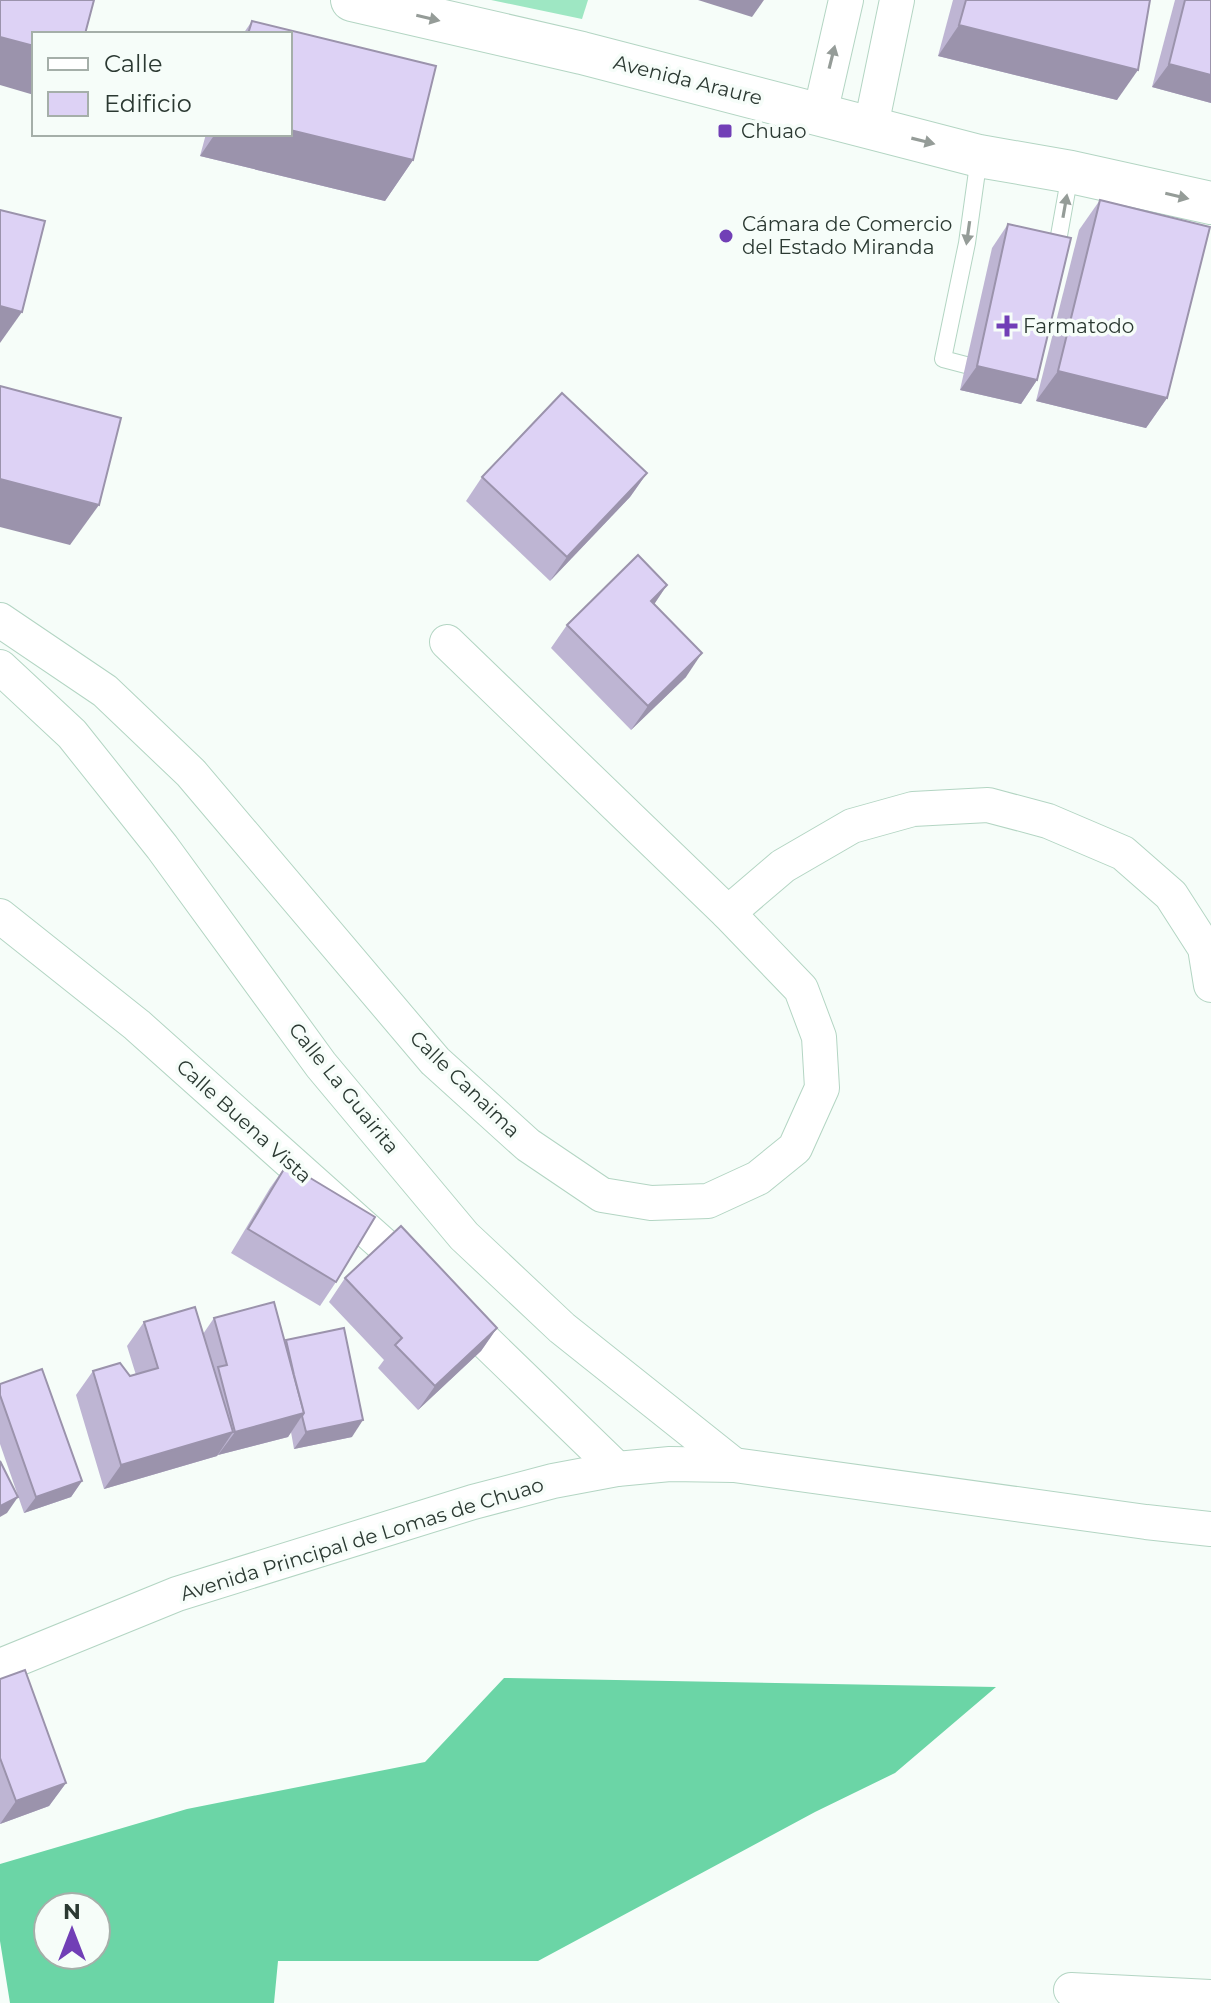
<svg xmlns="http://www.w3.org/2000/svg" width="1211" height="2003" viewBox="0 0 1211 2003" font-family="Montserrat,sans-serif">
<rect width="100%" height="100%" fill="#f6fdf9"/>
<polygon fill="#9ee7c3" points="491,0 588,0 582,19"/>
<path fill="#6bd5a6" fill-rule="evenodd" d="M504,1678l492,9 -101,86 -80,39 -277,149h-260l-4,42h-264l-10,-62v-77l187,-55 238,-47zM48,1907h48v48h-48z"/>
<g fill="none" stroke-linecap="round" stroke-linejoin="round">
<defs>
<g id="service">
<polyline points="979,157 967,243 943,359 985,370"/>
<polyline points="1055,258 1070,174"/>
</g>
<g id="minor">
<polyline points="820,114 846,0"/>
<polyline points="871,126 897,0"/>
<polyline points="0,620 105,691 191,773 435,1061 528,1145 602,1195 651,1203 708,1201 758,1178 795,1148 822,1088 819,1037 801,989 728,913 447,642"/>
<polyline points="0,667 72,734 162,847 321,1065 464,1236 562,1328 734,1465"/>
<polyline points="728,913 783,866 852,826 913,809 988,805 1048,821 1123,853 1171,895 1205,948 1211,985"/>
<polyline points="0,916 137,1025 418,1276"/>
<polyline points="453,1310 617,1469"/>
<polyline points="0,1666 177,1594 473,1502 553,1481 617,1469 670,1464 734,1465 1146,1522 1211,1529"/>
<polyline points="1071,1990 1211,1997"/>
</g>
<polyline id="tertiary" points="352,0 582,53 979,156 1071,172 1211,203"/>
</defs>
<use href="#service" stroke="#b3d5c3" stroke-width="18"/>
<use href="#minor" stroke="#b3d5c3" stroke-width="36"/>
<use href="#tertiary" stroke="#b3d5c3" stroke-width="44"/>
<use href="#service" stroke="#fff" stroke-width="16"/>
<use href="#minor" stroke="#fff" stroke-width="34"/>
<use href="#tertiary" stroke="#fff" stroke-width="42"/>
</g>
<g fill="#beb5d3">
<polygon points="953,0 1150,0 1117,100 938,56"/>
<polygon points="1175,0 1211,0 1211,103 1152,87"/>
<polygon points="252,21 436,66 413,160 385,201 200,156 206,134 290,134 290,34 243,34"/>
<polygon points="1100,200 1167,398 1146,428 1036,401 1079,230"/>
<polygon points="1008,224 1037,380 1021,404 960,390 992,248"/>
<polygon points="647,473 630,497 550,581 466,501 482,477"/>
<polygon points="667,585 654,604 686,677 631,730 551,648 567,625"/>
<polygon points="287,1164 336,1282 320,1306 231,1253 270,1188"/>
<polygon points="345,1278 497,1328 481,1351 418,1410 378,1368 384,1360 329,1302"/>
<polygon points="214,1318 285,1342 286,1340 352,1437 294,1449 291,1432 288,1437 218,1455 218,1454 217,1456 104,1489 76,1395 93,1371 130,1376 136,1375 127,1346 144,1322 203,1334"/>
<polygon points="0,1384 82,1481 71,1497 24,1513 0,1444"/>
<polygon points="0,1679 66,1783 49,1806 0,1824"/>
</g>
<g fill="#9b93ac">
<polygon points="698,0 764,0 752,17"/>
<polygon points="959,25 1138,70 1117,100 938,56"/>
<polygon points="0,37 34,46 34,95 0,85"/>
<polygon points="1169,64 1211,75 1211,103 1152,87"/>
<polygon points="290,130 413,160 385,201 200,156 215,134 290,134"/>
<polygon points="0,306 22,312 0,343"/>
<polygon points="977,366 1037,380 1021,404 960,390"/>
<polygon points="1058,371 1167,398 1146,428 1036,401"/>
<polygon points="647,473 630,497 550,581 567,557"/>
<polygon points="0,479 99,505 70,545 0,527"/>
<polygon points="667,585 651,609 651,601"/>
<polygon points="702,653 686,677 631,730 648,706"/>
<polygon points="497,1328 481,1351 418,1410 435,1386"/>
<polygon points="304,1413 288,1437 218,1455 235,1432"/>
<polygon points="363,1420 352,1437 294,1449 306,1432"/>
<polygon points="233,1432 217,1456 104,1489 121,1465"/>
<polygon points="82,1481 71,1497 24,1513 36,1497"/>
<polygon points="18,1497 7,1513 0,1517 0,1506"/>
<polygon points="66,1783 49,1806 0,1824 16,1801"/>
</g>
<g fill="#ddd2f5" stroke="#9b93ac" stroke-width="2">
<polygon points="0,0 94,0 85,34 34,34 34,46 0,37"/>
<polygon points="966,0 1150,0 1138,70 959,25"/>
<polygon points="1185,0 1211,0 1211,75 1169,64"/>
<polygon points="252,21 436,66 413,160 290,130 290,34 248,34"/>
<polygon points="1100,200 1210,227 1167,398 1058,371"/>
<polygon points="0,210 45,221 22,312 0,306"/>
<polygon points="1008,224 1071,238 1037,380 977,366"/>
<polygon points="0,386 121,418 99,505 0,479"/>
<polygon points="562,393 647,473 567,557 482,477"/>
<polygon points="638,555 667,585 651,601 702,653 648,706 567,625"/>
<polygon points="287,1164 375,1217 336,1282 248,1229"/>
<polygon points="401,1226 497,1328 435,1386 395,1345 402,1338 345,1278"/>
<polygon points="274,1302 304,1413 235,1432 218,1367 227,1365 214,1318"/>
<polygon points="195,1307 233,1432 121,1465 93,1371 120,1363 130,1376 158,1368 144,1322"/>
<polygon points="344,1328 363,1420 306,1432 302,1416 304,1413 294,1375 286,1340"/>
<polygon points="42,1369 82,1481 36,1497 0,1395 0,1384"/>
<polygon points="0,1461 18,1497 0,1506"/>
<polygon points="25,1670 66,1783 16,1801 0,1758 0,1679"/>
</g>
<defs><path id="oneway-solid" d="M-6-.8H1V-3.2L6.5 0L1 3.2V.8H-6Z" transform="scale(2)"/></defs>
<g fill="#959c98">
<use href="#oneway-solid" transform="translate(428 18) rotate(13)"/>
<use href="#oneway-solid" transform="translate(832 57) rotate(-76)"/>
<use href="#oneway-solid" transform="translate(923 141) rotate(14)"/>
<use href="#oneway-solid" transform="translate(1177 196) rotate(13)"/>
<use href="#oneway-solid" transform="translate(1065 206) rotate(-80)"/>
<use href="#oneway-solid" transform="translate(968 233) rotate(98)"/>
</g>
<g fill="#713fb6" stroke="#f6fdf9" stroke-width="3">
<rect x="717" y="123" width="16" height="16" rx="4"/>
<circle cx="726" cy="236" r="8"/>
<path d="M1003 314h8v8h8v8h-8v8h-8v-8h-8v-8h8z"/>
</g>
<g text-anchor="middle" stroke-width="7" stroke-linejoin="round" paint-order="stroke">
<g font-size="20" fill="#2b3932" stroke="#f6fdf9">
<text transform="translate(688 80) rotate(14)" y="7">Avenida Araure</text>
<text transform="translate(465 1084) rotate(44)" y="7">Calle Canaima</text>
<text transform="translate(344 1088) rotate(51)" y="7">Calle La Guairita</text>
<text transform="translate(244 1121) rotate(42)" y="7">Calle Buena Vista</text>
<text transform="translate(362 1539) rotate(-17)" y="7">Avenida Principal de Lomas de Chuao</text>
</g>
<g font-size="20" fill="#2b3932" stroke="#f6fdf9" text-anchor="start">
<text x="741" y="138">Chuao</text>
<text x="742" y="231">Cámara de Comercio<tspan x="742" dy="23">del Estado Miranda</tspan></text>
<text x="1023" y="333">Farmatodo</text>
</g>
</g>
<rect x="32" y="32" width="260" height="104" fill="#f6fdf9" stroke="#a5afa9" stroke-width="2"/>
<rect x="48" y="58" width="40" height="12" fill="#ffffff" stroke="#a5afa9" stroke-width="2"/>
<text x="104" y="72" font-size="24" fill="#2b3932">Calle</text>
<rect x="48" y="92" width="40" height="24" fill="#ddd2f5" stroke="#a5afa9" stroke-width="2"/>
<text x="104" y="112" font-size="24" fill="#2b3932">Edificio</text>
<g transform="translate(72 1931)"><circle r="38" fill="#f6fdf9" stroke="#a5afa9" stroke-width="2"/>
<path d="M0-6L14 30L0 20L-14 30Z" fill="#713fb6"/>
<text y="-12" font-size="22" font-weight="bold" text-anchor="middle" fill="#2b3932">N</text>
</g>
</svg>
